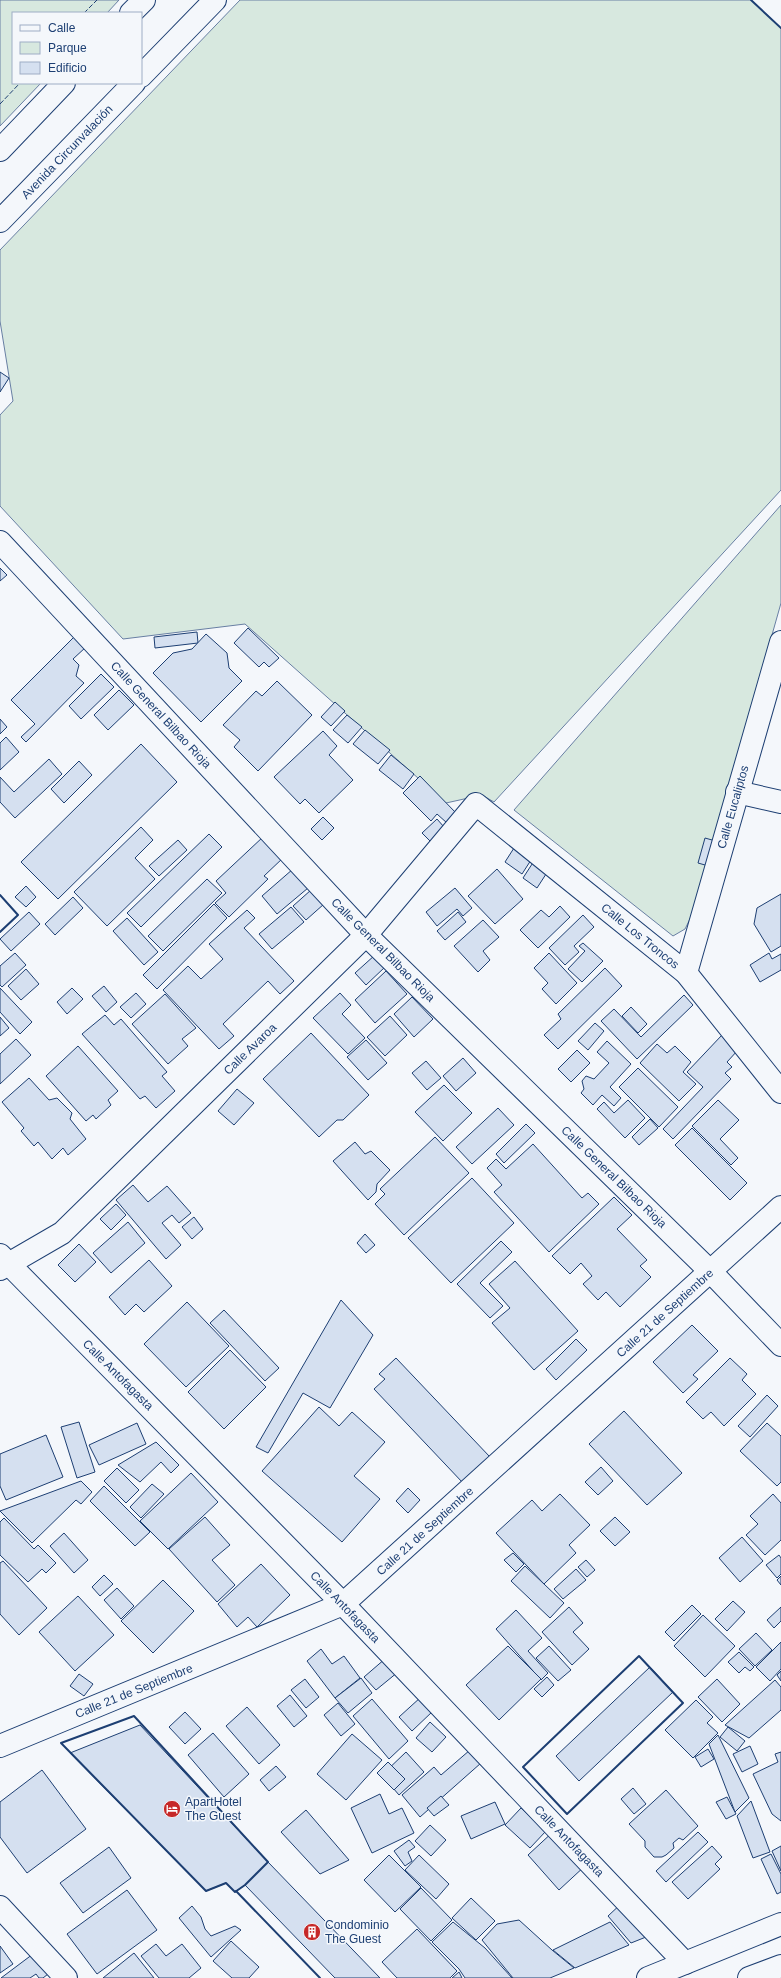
<svg xmlns="http://www.w3.org/2000/svg" width="781" height="1978" viewBox="0 0 781 1978" font-family="Helvetica,sans-serif">
<rect width="100%" height="100%" fill="#f4f7fb"/>
<g fill="#d7e8df" stroke="#687fa3">
<polygon points="0,0 119,0 107,13 13,13 13,83 41,83 0,126"/>
<polygon points="240,0 751,0 781,28 781,490 494,802 482,795 446,803 245,624 123,639 0,506 0,415 13,401 0,321 0,250"/>
<polygon points="781,505 781,603 694,911 685,929 673,936 514,810"/>
</g>
<g fill="#d5e0f0" stroke="#1d3f73">
<polygon points="0,372 9,378 0,392"/>
<polygon points="0,568 7,575 0,581"/>
<polygon points="248,628 279,658 269,667 264,662 259,667 234,643"/>
<polygon points="197,632 198,643 155,648 154,637"/>
<polygon points="206,634 227,653 229,668 242,681 201,722 153,673 173,653 192,649"/>
<polygon points="75,636 86,647 73,659 79,665 76,676 84,683 26,742 21,737 35,724 11,700"/>
<polygon points="101,674 114,687 81,719 69,706"/>
<polygon points="277,681 312,715 258,771 234,747 240,740 223,725 256,691 262,696"/>
<polygon points="119,690 134,705 108,730 94,715"/>
<polygon points="335,702 345,711 331,726 321,717"/>
<polygon points="347,715 362,727 348,743 333,730"/>
<polygon points="0,719 7,727 0,734"/>
<polygon points="365,730 390,750 378,764 353,744"/>
<polygon points="323,731 337,746 329,755 353,780 319,813 305,799 300,804 274,777"/>
<polygon points="6,737 19,752 0,770 0,743"/>
<polygon points="141,744 177,782 58,899 21,862"/>
<polygon points="391,755 414,774 403,789 379,770"/>
<polygon points="49,759 62,774 15,818 0,802 0,777 14,792"/>
<polygon points="79,761 92,775 64,803 51,789"/>
<polygon points="420,776 457,814 447,823 437,814 431,821 403,793"/>
<polygon points="323,817 334,828 322,840 311,829"/>
<polygon points="437,819 444,827 430,841 422,833"/>
<polygon points="141,827 153,840 135,858 155,879 107,926 74,892"/>
<polygon points="209,834 222,847 141,927 127,913"/>
<polygon points="264,836 284,857 264,876 268,879 229,917 215,903 226,893 216,881"/>
<polygon points="705,838 719,842 712,867 698,863"/>
<polygon points="178,840 187,850 159,876 149,866"/>
<polygon points="514,848 531,860 522,874 505,862"/>
<polygon points="534,861 548,871 537,888 523,878"/>
<polygon points="293,869 308,888 277,914 262,896"/>
<polygon points="497,869 523,899 495,924 468,896"/>
<polygon points="207,879 222,893 163,951 148,936"/>
<polygon points="26,886 36,897 26,907 15,897"/>
<polygon points="455,888 472,908 463,916 457,909 437,926 426,912"/>
<polygon points="311,890 324,904 306,920 293,906"/>
<polygon points="781,894 781,946 771,952 754,924 757,908"/>
<polygon points="73,897 83,908 55,935 45,924"/>
<polygon points="214,904 227,918 157,989 143,975"/>
<polygon points="560,906 570,917 538,948 520,930 541,910 549,917"/>
<polygon points="291,907 304,922 272,949 259,934"/>
<polygon points="247,910 255,918 244,928 294,981 280,994 268,981 223,1024 234,1036 219,1049 163,990 188,966 201,979 223,959 209,944"/>
<polygon points="29,912 40,924 11,951 0,939"/>
<polygon points="458,912 466,922 445,940 437,931"/>
<polygon points="583,915 594,927 574,946 579,952 565,965 549,948"/>
<polygon points="127,918 158,952 144,965 113,931"/>
<polygon points="483,920 499,937 483,951 490,960 478,972 454,946"/>
<polygon points="583,943 603,961 582,982 568,969 585,951 579,946"/>
<polygon points="15,953 26,965 2,987 0,985 0,966"/>
<polygon points="549,953 577,983 556,1004 542,989 548,983 534,968"/>
<polygon points="769,953 772,959 781,954 781,970 760,982 750,965"/>
<polygon points="375,955 385,967 366,985 355,973"/>
<polygon points="605,968 622,986 558,1049 544,1035 561,1019 558,1014"/>
<polygon points="26,969 39,984 21,1000 8,986"/>
<polygon points="386,971 407,994 375,1023 355,1000"/>
<polygon points="104,986 117,1002 106,1012 92,996"/>
<polygon points="0,988 32,1022 20,1034 0,1012"/>
<polygon points="72,988 83,999 67,1014 57,1002"/>
<polygon points="136,993 146,1004 131,1018 120,1007"/>
<polygon points="340,993 351,1005 342,1014 365,1038 348,1054 313,1018"/>
<polygon points="165,994 196,1028 182,1039 188,1046 168,1064 132,1024"/>
<polygon points="684,995 693,1005 637,1059 601,1021 614,1009 641,1037"/>
<polygon points="412,997 433,1019 414,1037 394,1014"/>
<polygon points="631,1007 647,1024 638,1033 622,1016"/>
<polygon points="105,1015 114,1025 121,1019 167,1072 162,1076 175,1091 156,1108 145,1096 140,1099 82,1034"/>
<polygon points="390,1016 407,1035 385,1056 367,1037"/>
<polygon points="0,1017 9,1028 0,1036"/>
<polygon points="595,1023 604,1031 588,1050 578,1041"/>
<polygon points="311,1033 369,1095 343,1120 337,1120 319,1137 263,1079"/>
<polygon points="722,1035 738,1050 727,1062 732,1067 725,1073 731,1079 673,1139 663,1129 703,1087 687,1072"/>
<polygon points="16,1039 31,1055 0,1084 0,1054"/>
<polygon points="366,1040 387,1063 368,1080 347,1057"/>
<polygon points="607,1041 631,1064 610,1087 621,1098 614,1106 602,1095 593,1105 581,1093 584,1089 582,1081 586,1076 594,1079 609,1063 597,1052"/>
<polygon points="657,1044 667,1053 675,1046 691,1062 683,1072 696,1084 679,1101 640,1063"/>
<polygon points="78,1046 118,1091 108,1100 111,1105 96,1119 93,1115 86,1121 46,1076"/>
<polygon points="577,1050 590,1063 571,1082 558,1069"/>
<polygon points="463,1058 476,1073 456,1091 443,1076"/>
<polygon points="426,1061 441,1078 427,1090 412,1073"/>
<polygon points="638,1068 678,1107 659,1127 619,1087"/>
<polygon points="29,1078 49,1100 57,1098 72,1113 70,1119 86,1139 68,1155 63,1148 52,1159 38,1142 34,1146 21,1131 24,1128 2,1102"/>
<polygon points="444,1085 472,1113 443,1141 415,1112"/>
<polygon points="237,1089 254,1103 234,1125 218,1111"/>
<polygon points="628,1100 645,1118 625,1138 597,1109 604,1102 614,1113"/>
<polygon points="718,1100 739,1120 720,1139 738,1158 731,1165 692,1126"/>
<polygon points="498,1108 514,1125 472,1164 456,1147"/>
<polygon points="650,1119 658,1128 639,1145 632,1137"/>
<polygon points="526,1124 535,1133 504,1163 496,1154"/>
<polygon points="692,1128 747,1183 730,1200 675,1145"/>
<polygon points="435,1137 469,1173 404,1235 375,1204 385,1194 380,1189"/>
<polygon points="355,1142 365,1154 371,1151 390,1170 377,1184 376,1192 368,1200 333,1161"/>
<polygon points="533,1144 582,1198 588,1193 599,1204 549,1252 494,1192 502,1185 487,1168 496,1159 506,1169"/>
<polygon points="472,1178 514,1223 451,1283 408,1238"/>
<polygon points="133,1185 148,1202 167,1186 191,1213 179,1223 172,1215 162,1223 181,1245 166,1259 116,1200"/>
<polygon points="614,1197 632,1215 617,1229 647,1260 640,1266 651,1277 620,1307 606,1292 598,1300 583,1284 592,1276 581,1263 570,1274 552,1256"/>
<polygon points="116,1204 126,1215 111,1230 100,1219"/>
<polygon points="194,1217 203,1229 192,1239 182,1227"/>
<polygon points="128,1222 145,1243 111,1273 93,1253"/>
<polygon points="365,1234 375,1245 366,1253 357,1243"/>
<polygon points="501,1241 512,1252 480,1283 503,1306 490,1318 457,1284"/>
<polygon points="79,1244 96,1262 75,1282 58,1265"/>
<polygon points="149,1260 172,1286 144,1312 136,1304 125,1315 109,1297"/>
<polygon points="515,1261 578,1331 534,1370 492,1323 510,1308 489,1284"/>
<polygon points="341,1300 373,1335 330,1408 303,1393 268,1453 256,1447"/>
<polygon points="187,1302 229,1346 186,1387 144,1344"/>
<polygon points="224,1310 279,1368 265,1381 210,1323"/>
<polygon points="692,1325 718,1351 693,1375 698,1379 683,1393 653,1362"/>
<polygon points="576,1339 587,1350 556,1380 546,1369"/>
<polygon points="230,1350 266,1387 224,1429 188,1392"/>
<polygon points="396,1358 490,1457 463,1483 374,1389 385,1379 379,1374"/>
<polygon points="730,1358 747,1374 742,1380 756,1394 724,1426 711,1412 703,1419 686,1402"/>
<polygon points="767,1395 778,1406 750,1437 738,1426"/>
<polygon points="319,1407 339,1426 352,1412 385,1442 354,1476 380,1499 342,1542 262,1471"/>
<polygon points="624,1411 682,1473 647,1505 589,1444"/>
<polygon points="79,1422 95,1472 77,1478 61,1427"/>
<polygon points="137,1423 146,1444 99,1465 89,1445"/>
<polygon points="767,1423 781,1436 781,1482 777,1486 740,1451"/>
<polygon points="46,1435 63,1477 6,1500 0,1486 0,1454"/>
<polygon points="156,1442 179,1465 171,1473 161,1462 140,1482 118,1465"/>
<polygon points="601,1467 613,1481 598,1495 585,1482"/>
<polygon points="117,1468 139,1490 126,1503 104,1481"/>
<polygon points="191,1473 218,1502 168,1549 140,1521"/>
<polygon points="81,1481 92,1492 81,1504 76,1500 32,1543 0,1511"/>
<polygon points="152,1484 164,1494 141,1518 130,1507"/>
<polygon points="104,1486 150,1532 135,1546 90,1501"/>
<polygon points="408,1488 420,1500 408,1513 396,1501"/>
<polygon points="560,1494 590,1525 569,1545 576,1553 544,1584 496,1533 532,1500 542,1511"/>
<polygon points="773,1494 781,1503 781,1540 765,1555 746,1535 758,1524 750,1516"/>
<polygon points="205,1517 230,1545 212,1560 235,1585 217,1602 169,1549"/>
<polygon points="615,1517 630,1532 615,1546 600,1531"/>
<polygon points="4,1518 34,1549 38,1545 56,1563 46,1573 42,1569 28,1582 0,1555 0,1522"/>
<polygon points="64,1533 88,1560 74,1573 50,1546"/>
<polygon points="742,1537 763,1561 740,1582 719,1558"/>
<polygon points="513,1553 524,1564 516,1572 504,1560"/>
<polygon points="779,1555 781,1558 781,1574 777,1578 766,1565"/>
<polygon points="586,1560 595,1570 587,1577 578,1567"/>
<polygon points="3,1561 47,1608 19,1635 0,1614 0,1563"/>
<polygon points="261,1564 290,1595 257,1627 248,1617 237,1627 218,1604"/>
<polygon points="525,1566 564,1603 550,1618 511,1581"/>
<polygon points="576,1569 586,1580 563,1599 554,1589"/>
<polygon points="104,1575 113,1584 100,1596 92,1587"/>
<polygon points="781,1576 781,1585 777,1580"/>
<polygon points="163,1580 194,1611 153,1653 121,1621"/>
<polygon points="117,1588 134,1606 121,1619 104,1600"/>
<polygon points="78,1596 114,1635 75,1671 39,1632"/>
<polygon points="733,1601 745,1612 727,1631 715,1619"/>
<polygon points="692,1605 701,1614 674,1641 665,1632"/>
<polygon points="569,1607 583,1623 573,1632 589,1649 572,1665 542,1632"/>
<polygon points="781,1607 781,1621 774,1628 767,1620"/>
<polygon points="516,1610 542,1638 528,1651 548,1673 541,1680 496,1629"/>
<polygon points="703,1615 735,1646 705,1677 674,1646"/>
<polygon points="756,1633 772,1650 755,1666 739,1649"/>
<polygon points="781,1642 781,1669 770,1681 756,1667"/>
<polygon points="508,1646 541,1679 499,1720 466,1685"/>
<polygon points="549,1646 571,1670 558,1681 536,1658"/>
<polygon points="321,1649 332,1664 344,1656 360,1678 335,1698 307,1661"/>
<polygon points="739,1652 754,1667 750,1671 745,1667 739,1673 728,1662"/>
<polygon points="386,1658 398,1672 376,1690 364,1677"/>
<polygon points="650,1667 673,1692 579,1781 556,1756"/>
<polygon points="781,1671 781,1681 777,1675"/>
<polygon points="79,1674 93,1684 84,1696 70,1686"/>
<polygon points="547,1677 554,1685 542,1697 534,1689"/>
<polygon points="361,1678 372,1693 348,1713 335,1698"/>
<polygon points="305,1679 319,1697 306,1708 291,1690"/>
<polygon points="717,1679 740,1704 722,1722 698,1697"/>
<polygon points="775,1680 781,1687 781,1710 749,1738 725,1725"/>
<polygon points="290,1695 307,1716 294,1727 277,1706"/>
<polygon points="421,1697 433,1711 412,1731 399,1717"/>
<polygon points="372,1699 408,1741 389,1759 353,1716"/>
<polygon points="696,1700 713,1717 707,1723 718,1733 693,1758 665,1730"/>
<polygon points="338,1703 355,1724 341,1736 324,1715"/>
<polygon points="247,1707 280,1745 259,1764 226,1726"/>
<polygon points="185,1712 201,1729 185,1744 169,1727"/>
<polygon points="430,1722 446,1737 432,1752 416,1738"/>
<polygon points="140,1725 268,1862 245,1885 235,1892 226,1883 206,1891 70,1753"/>
<polygon points="728,1727 745,1741 737,1751 720,1737"/>
<polygon points="213,1733 249,1774 224,1797 188,1755"/>
<polygon points="352,1734 382,1760 346,1800 317,1774"/>
<polygon points="718,1735 749,1798 735,1812 709,1744"/>
<polygon points="750,1746 758,1764 742,1772 733,1754"/>
<polygon points="708,1749 714,1759 701,1767 695,1757"/>
<polygon points="470,1750 481,1763 420,1817 402,1795 434,1767 441,1775"/>
<polygon points="406,1752 424,1772 399,1795 382,1775"/>
<polygon points="781,1752 781,1821 772,1814 753,1774 778,1762 775,1754"/>
<polygon points="388,1762 405,1779 394,1790 377,1773"/>
<polygon points="276,1766 286,1777 269,1791 260,1780"/>
<polygon points="42,1770 86,1829 27,1873 0,1837 0,1802"/>
<polygon points="633,1788 646,1804 634,1814 621,1799"/>
<polygon points="666,1790 698,1826 683,1840 679,1838 673,1843 674,1848 666,1855 662,1857 654,1857 645,1847 645,1841 629,1824"/>
<polygon points="380,1794 389,1814 402,1808 414,1833 372,1853 351,1808"/>
<polygon points="441,1796 449,1805 434,1816 427,1808"/>
<polygon points="727,1797 736,1814 726,1819 716,1802"/>
<polygon points="751,1801 770,1852 753,1858 737,1816"/>
<polygon points="495,1802 505,1824 471,1839 461,1816"/>
<polygon points="521,1808 546,1831 530,1848 505,1825"/>
<polygon points="306,1810 349,1860 320,1874 281,1832"/>
<polygon points="430,1825 446,1840 431,1856 415,1841"/>
<polygon points="555,1830 586,1865 559,1890 528,1855"/>
<polygon points="698,1832 708,1842 666,1882 656,1871"/>
<polygon points="409,1840 415,1847 408,1852 412,1861 405,1866 394,1851"/>
<polygon points="712,1846 722,1857 715,1864 720,1869 688,1899 672,1882"/>
<polygon points="781,1846 781,1871 772,1851"/>
<polygon points="109,1847 131,1878 83,1913 60,1883"/>
<polygon points="771,1854 781,1874 781,1892 777,1894 761,1859"/>
<polygon points="389,1855 421,1887 395,1912 364,1880"/>
<polygon points="419,1855 449,1884 436,1899 405,1870"/>
<polygon points="268,1862 380,1978 335,1978 245,1885"/>
<polygon points="421,1888 452,1920 431,1941 400,1909"/>
<polygon points="127,1890 157,1930 97,1974 67,1934"/>
<polygon points="471,1898 495,1921 476,1940 452,1918"/>
<polygon points="623,1902 651,1935 631,1943 608,1916"/>
<polygon points="192,1906 201,1917 205,1929 211,1936 235,1926 241,1930 211,1957 179,1918"/>
<polygon points="519,1920 552,1950 574,1968 550,1978 513,1978 482,1940 497,1924"/>
<polygon points="453,1922 485,1948 512,1978 465,1978 459,1969 432,1942"/>
<polygon points="610,1922 629,1945 575,1968 553,1950"/>
<polygon points="417,1929 457,1971 450,1978 397,1978 382,1962"/>
<polygon points="231,1941 259,1967 249,1978 232,1978 213,1961"/>
<polygon points="156,1944 166,1956 182,1944 201,1968 189,1978 159,1978 141,1956"/>
<polygon points="0,1946 13,1964 0,1973"/>
<polygon points="134,1953 154,1978 103,1978"/>
<polygon points="33,1954 48,1974 43,1978 39,1978 36,1974 30,1978 1,1978"/>
<polygon points="459,1972 462,1978 452,1978"/>
</g>
<g fill="none" stroke-linecap="round" stroke-linejoin="round">
<defs>
<g id="minor">
<polyline points="0,542 366,935 711,1272 781,1345"/>
<polyline points="737,792 781,802"/>
<polyline points="686,973 781,642"/>
<polyline points="0,1255 343,1604 685,1963"/>
<polyline points="0,1269 62,1233 366,935 476,804 686,973 781,1092"/>
<polyline points="0,1746 343,1604 781,1207"/>
<polyline points="0,1907 66,1978"/>
</g>
<g id="secondary">
<polyline points="131,13 144,0"/>
<polyline points="141,76 215,0"/>
<polyline points="0,150 64,83"/>
<polyline points="0,221 134,83"/>
</g>
<g id="primary">
<polyline points="648,1978 781,1924"/>
<polyline points="749,1978 781,1966"/>
</g>
</defs>
<use href="#minor" stroke="#1d3f73" stroke-width="24"/>
<use href="#secondary" stroke="#1d3f73" stroke-width="24"/>
<use href="#primary" stroke="#1d3f73" stroke-width="24"/>
<use href="#minor" stroke="#f4f7fb" stroke-width="22"/>
<use href="#secondary" stroke="#f4f7fb" stroke-width="22"/>
<use href="#primary" stroke="#f4f7fb" stroke-width="22"/>
<g stroke="#1d3f73" stroke-width="1" stroke-dasharray="5 2" stroke-linecap="butt">
<polyline points="84,13 97,0"/>
<polyline points="0,104 20,83"/>
</g>
<g stroke="#1d3f73" stroke-width="2">
<polyline points="751,0 781,28"/>
<polyline points="0,895 18,915 0,932"/>
<polygon points="639,1656 683,1703 567,1814 523,1767"/>
<polygon points="134,1716 268,1862 245,1885 235,1892 226,1883 206,1891 61,1743"/>
<polyline points="236,1891 320,1978"/>
</g>
</g>
<defs>
<symbol id="hotel-disc" viewBox="-11 -11 22 22"><circle r="9.5" fill="#c62828" stroke="#f4f7fb"/><path d="M-6-4.5h1.5V1H6V5H4.5V3h-9V5H-6ZM-4 0a1.8 1.8 0 1 1 3.6 0ZM.5 0V-2.5h3Q6-2.5 6 0Z" fill="#fff"/></symbol>
<symbol id="building-disc" viewBox="-11 -11 22 22"><circle r="9.5" fill="#c62828" stroke="#f4f7fb"/><path d="M-4-6H4V6H1V3H-1V6H-4ZM-2.5-4.3h1.7v1.8h-1.7ZM.8-4.3h1.7v1.8H.8ZM-2.5-1h1.7V.8h-1.7ZM.8-1h1.7V.8H.8Z" fill="#fff"/></symbol>
</defs>
<g fill-rule="evenodd">
<use href="#hotel-disc" x="162" y="1799" width="20" height="20"/>
<use href="#building-disc" x="302" y="1922" width="20" height="20"/>
</g>
<g text-anchor="middle" stroke-width="3" stroke-linejoin="round" paint-order="stroke">
<g font-size="12" fill="#1d3f73" stroke="#f4f7fb">
<text transform="translate(67 152) rotate(-46)" y="4">Avenida Circunvalación</text>
<text transform="translate(161 715) rotate(47)" y="4">Calle General Bilbao Rioja</text>
<text transform="translate(733 807) rotate(-74)" y="4">Calle Eucaliptos</text>
<text transform="translate(640 936) rotate(39)" y="4">Calle Los Troncos</text>
<text transform="translate(383 950) rotate(45)" y="4">Calle General Bilbao Rioja</text>
<text transform="translate(250 1049) rotate(-44)" y="4">Calle Avaroa</text>
<text transform="translate(614 1177) rotate(44)" y="4">Calle General Bilbao Rioja</text>
<text transform="translate(665 1313) rotate(-42)" y="4">Calle 21 de Septiembre</text>
<text transform="translate(118 1375) rotate(45)" y="4">Calle Antofagasta</text>
<text transform="translate(425 1531) rotate(-42)" y="4">Calle 21 de Septiembre</text>
<text transform="translate(345 1607) rotate(46)" y="4">Calle Antofagasta</text>
<text transform="translate(134 1691) rotate(-22)" y="4">Calle 21 de Septiembre</text>
<text transform="translate(569 1841) rotate(46)" y="4">Calle Antofagasta</text>
</g>
<g font-size="12" fill="#1d3f73" stroke="#f4f7fb" text-anchor="start">
<text x="185" y="1806">ApartHotel<tspan x="185" dy="14">The Guest</tspan></text>
<text x="325" y="1929">Condominio<tspan x="325" dy="14">The Guest</tspan></text>
</g>
</g>
<rect x="12" y="12" width="130" height="72" fill="#f4f7fb" stroke="#9eadc5"/>
<rect x="20" y="25" width="20" height="6" fill="#f4f7fb" stroke="#9eadc5"/>
<text x="48" y="32" font-size="12" fill="#1d3f73">Calle</text>
<rect x="20" y="42" width="20" height="12" fill="#d7e8df" stroke="#9eadc5"/>
<text x="48" y="52" font-size="12" fill="#1d3f73">Parque</text>
<rect x="20" y="62" width="20" height="12" fill="#d5e0f0" stroke="#9eadc5"/>
<text x="48" y="72" font-size="12" fill="#1d3f73">Edificio</text>
</svg>
